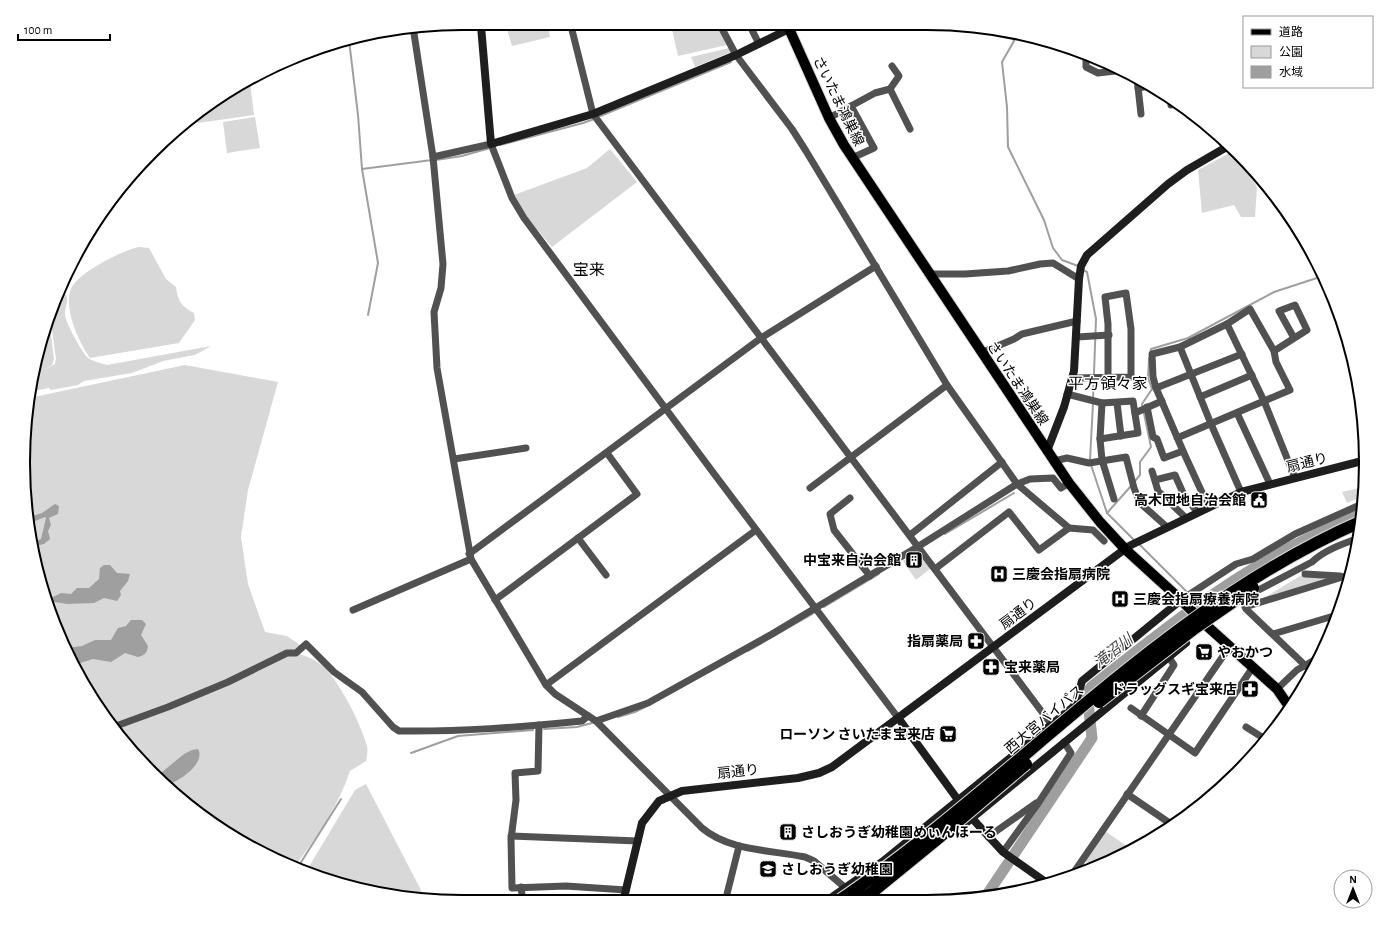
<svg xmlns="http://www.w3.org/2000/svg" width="1389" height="925" viewBox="0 0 1389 925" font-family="'Alegreya Sans','Noto Sans JP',sans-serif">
<rect width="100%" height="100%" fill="#fff"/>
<g fill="#d8d8d8">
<polygon points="671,25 716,25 727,45 678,56"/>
<polygon points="506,26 548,26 550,37 512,46"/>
<polygon points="729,48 731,52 695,67 691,57"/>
<polygon points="250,82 254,115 198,123 197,114 218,97"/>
<polygon points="255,117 260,148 227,153 223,122"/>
<polygon points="610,149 637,182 552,247 530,221 514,195 587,168"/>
<polygon points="1235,150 1245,161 1242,163 1257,187 1255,217 1241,217 1234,205 1202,213 1198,170"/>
<path d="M139,247l10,1 17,31 10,8c2,14 5,19 18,26l1,7 -16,23 -89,15c-11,-15 -27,-51 -19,-69 6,-16 52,-39 68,-42z"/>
<path d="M61,290c11,6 4,15 4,25 0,7 17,37 22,42 4,4 14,6 20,8l104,-19 -16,9 -32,6 -31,12 -48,8 -6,4 -27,5 -2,-2 -20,4 2,-15 18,-59 5,41 -2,6 -8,5 11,-6 1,-6c-2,-14 -11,-62 5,-68z"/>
<path d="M185,365l93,17 -30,108 -7,47 7,47 17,48 22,4 13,9 -4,8c11,3 21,7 30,16 16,18 34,53 41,77 1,5 0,11 -1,15l-16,10c-11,34 -33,66 -55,95l-27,-9 -73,-46 -43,-38 -70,-91 -36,-78 -15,-56 -7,-114 5,-36z"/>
<polygon points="1363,487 1363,496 1347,503 1342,492"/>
<polygon points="918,551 931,568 916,580 903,561"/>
<polygon points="1300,576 1322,578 1322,580 1264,598"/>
<polygon points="366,784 425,898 377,894 307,870 355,790"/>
<polygon points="1105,831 1131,849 1095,868 1085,861"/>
</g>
<g fill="#9f9f9f">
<polygon points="55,504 59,506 58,514 49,518 51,525 48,531 50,539 44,544 31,547 31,543 41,539 46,518 45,517 33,522 30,522 29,517 42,513"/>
<polygon points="104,565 110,565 117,573 130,574 128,581 120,591 121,595 117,601 104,598 94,603 67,604 55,602 47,606 44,597 49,599 61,593 71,594 77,588 89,588 99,579 100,568"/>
<path d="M131,620h11l4,4 -5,11 7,11c-1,7 -3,9 -10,11l-13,-4 -14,9 -18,-3 -19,6 -8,-17 16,-2 13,-6h16l7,-12 8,-2z"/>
<path d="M198,749c7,12 -12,27 -22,32 -3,2 -8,2 -12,3l-8,-7 28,-23 8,-4z"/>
</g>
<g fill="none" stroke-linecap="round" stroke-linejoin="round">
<g stroke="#9f9f9f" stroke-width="2">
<polyline points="1009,31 1014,41 1002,62 1007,107 1008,147 1044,220 1053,248 1062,260 1078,266"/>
<polyline points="349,40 358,115 362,169 378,263 368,315"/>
<polyline points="598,117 731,62"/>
<polyline points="500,145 583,123 594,119"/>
<polyline points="436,160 462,156 490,148"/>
<polyline points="362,169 432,160"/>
<polyline points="1083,270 1087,272 1096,319 1093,399"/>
<polyline points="1150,354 1151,349 1188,338 1274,292 1323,276"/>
<polyline points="1090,460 1093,403"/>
<polyline points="1091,465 1107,513"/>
<polyline points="1135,481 1140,475 1140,462 1151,447 1142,404 1152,389 1148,378 1149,358"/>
<polyline points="1131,486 1107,513 1135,541"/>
<polyline points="945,534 1014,493"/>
<polyline points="1139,544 1188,593"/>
<polyline points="1191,596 1200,604"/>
<polyline points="824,607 879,574"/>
<polyline points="748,651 814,613"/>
<polyline points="618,717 635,712 647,706"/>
<polyline points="544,729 577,727 592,723"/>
<polyline points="411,753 458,736 533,730"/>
<polyline points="298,867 341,799"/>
</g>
<path stroke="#9f9f9f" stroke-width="11" d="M986,896l106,-158 -5,-45 4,-6c62,-49 125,-100 196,-138 24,-13 49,-24 74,-35"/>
<defs>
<polyline id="primary" points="787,24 829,118 844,145 1069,483 1100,522 1125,549 1181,600 1207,626 1277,689 1290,708"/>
</defs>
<use href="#primary" stroke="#dbdbdb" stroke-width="12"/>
<g stroke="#515151" stroke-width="7">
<polyline points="749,24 759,44"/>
<polyline points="720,25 736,55 792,129 806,151 947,385 1017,484 1069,528 1093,530 1104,541"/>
<polyline points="571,26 593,114 1051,724"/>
<path d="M413,27l20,130 10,107 -2,24 -7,24 3,56 34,191 75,126 9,9 41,27 106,107c27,23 69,22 103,29l9,4 35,30"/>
<polyline points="1086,57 1086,67 1098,73 1124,70"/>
<polyline points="1137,78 1141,114"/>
<polyline points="1138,88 1149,86"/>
<polyline points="890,89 910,129"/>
<polyline points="1171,99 1171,105"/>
<polyline points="851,106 874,148 852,158"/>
<polyline points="829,118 875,93 890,89 899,76 892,66"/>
<polyline points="433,157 491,144 512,198 524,218 715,475 899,719"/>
<polyline points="929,274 965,274 1008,271 1040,264 1053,263 1079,279"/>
<polyline points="1227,324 1264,401 1295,478"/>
<polyline points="1077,337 1109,335"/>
<polyline points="1180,347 1211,424 1241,492"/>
<polyline points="1274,351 1307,330 1295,305 1279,311 1294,338"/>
<polyline points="981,353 1014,339 1022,334 1077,321"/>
<polyline points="1072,378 1131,377 1131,329 1126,293 1105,297 1108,324 1108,378"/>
<polyline points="1156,388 1242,354"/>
<polyline points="1067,394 1102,403 1133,401 1138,433 1100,439"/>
<polyline points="1200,397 1252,375"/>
<polyline points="1102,403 1100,439 1102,460 1114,499"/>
<polyline points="1117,403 1121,436"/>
<polyline points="1147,407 1153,437 1157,439 1164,458 1183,451"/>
<polyline points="1135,413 1162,401"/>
<polyline points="1237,413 1270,484"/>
<polyline points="1177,438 1290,390 1276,362 1274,351 1250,309 1227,324 1180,347 1152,354 1153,377 1156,388 1183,451 1205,499 1211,506"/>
<polyline points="454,459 526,448"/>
<polyline points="1054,461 1067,458 1089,463 1126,457 1134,488 1140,503 1167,527"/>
<polyline points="1152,471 1158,491 1186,518"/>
<polyline points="1155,480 1175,475 1183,493 1197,512"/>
<polyline points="810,488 947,385"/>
<polyline points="850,498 830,514 834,530 870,576"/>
<polyline points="910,535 1002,462"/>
<polyline points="578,538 606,575"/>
<polyline points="469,554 761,338 876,266"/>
<polyline points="935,569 1009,512 1039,550 1069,528"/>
<polyline points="1305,574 1340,576"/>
<path d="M1249,595l63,-33c12,-12 31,-18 47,-24"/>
<polyline points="495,600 637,494 607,453"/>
<polyline points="1181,600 1236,564 1253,559 1295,534 1362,504"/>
<polyline points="353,610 471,559"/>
<polyline points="1273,634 1337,615"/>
<polyline points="1311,671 1246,609 1245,607 1349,575"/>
<polyline points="546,685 756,530"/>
<polyline points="1277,689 1297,670 1318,658"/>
<polyline points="1131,708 1195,753 1253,667"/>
<polyline points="1141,716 1174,665 1168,656"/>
<polyline points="596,721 648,703 772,634 919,546 1017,484 1030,479 1053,478 1061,488 1069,483"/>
<polyline points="539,725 538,771 515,773 516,800 511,839 512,888 566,886 626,890"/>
<path d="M116,726l52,-19 60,-25 59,-29h9l10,-9 28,28 28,20 31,35 6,4c61,1 121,-4 183,-10l6,-5"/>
<polyline points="1246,727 1265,739"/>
<polyline points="1127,794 1174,826"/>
<polyline points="511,836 638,841"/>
<polyline points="988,837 1036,803"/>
<polyline points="1003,852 1037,805 1071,753 1064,742"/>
<polyline points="1072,875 1230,646"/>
<polyline points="521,887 523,902"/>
<polyline points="725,902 739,846"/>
</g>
<g stroke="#1e1e1e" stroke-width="8">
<polyline points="481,26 491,144 593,114 736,55 789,29"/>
<polyline points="1047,451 1064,407 1074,371 1079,279 1081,266 1087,255 1168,184 1187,170 1230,145"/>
<polyline points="899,719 961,804"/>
<polyline points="969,815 1003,852 1047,883"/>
<polyline points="955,832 1186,643"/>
<polyline points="623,902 642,823 659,801 682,791 798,778 819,773 832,767 1129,546 1241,492 1366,460"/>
<polyline points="825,902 882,862 1073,707 1076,702 1082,681 1181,600"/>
</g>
<use href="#primary" stroke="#000" stroke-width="10"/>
<defs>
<g id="highway-bridge">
<polyline points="1099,702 1195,628 1253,588"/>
<path d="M837,902c179,-121 322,-292 523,-380"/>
<polyline points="856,902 871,893 936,840 1026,764"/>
</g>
</defs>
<use href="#highway-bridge" stroke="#dbdbdb" stroke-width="14" stroke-linecap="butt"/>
<use href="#highway-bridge" stroke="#000" stroke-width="12"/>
</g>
<defs>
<symbol id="civic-square" viewBox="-11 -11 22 22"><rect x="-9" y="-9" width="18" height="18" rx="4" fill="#000" stroke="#fff"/><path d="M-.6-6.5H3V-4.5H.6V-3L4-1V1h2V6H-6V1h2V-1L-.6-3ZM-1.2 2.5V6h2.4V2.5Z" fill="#fff"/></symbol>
<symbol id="building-square" viewBox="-11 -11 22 22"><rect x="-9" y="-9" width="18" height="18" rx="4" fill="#000" stroke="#fff"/><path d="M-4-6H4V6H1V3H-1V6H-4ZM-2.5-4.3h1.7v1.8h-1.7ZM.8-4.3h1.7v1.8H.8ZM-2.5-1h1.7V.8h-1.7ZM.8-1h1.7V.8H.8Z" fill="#fff"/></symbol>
<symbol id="hospital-square" viewBox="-11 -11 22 22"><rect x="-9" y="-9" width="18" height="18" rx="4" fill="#000" stroke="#fff"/><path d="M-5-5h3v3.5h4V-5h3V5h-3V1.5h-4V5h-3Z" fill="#fff"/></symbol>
<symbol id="pharmacy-square" viewBox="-11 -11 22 22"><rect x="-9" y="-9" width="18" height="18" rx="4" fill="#000" stroke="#fff"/><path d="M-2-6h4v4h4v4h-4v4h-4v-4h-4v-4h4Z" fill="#fff"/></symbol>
<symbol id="supermarket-square" viewBox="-11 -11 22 22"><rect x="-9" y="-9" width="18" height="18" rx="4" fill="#000" stroke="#fff"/><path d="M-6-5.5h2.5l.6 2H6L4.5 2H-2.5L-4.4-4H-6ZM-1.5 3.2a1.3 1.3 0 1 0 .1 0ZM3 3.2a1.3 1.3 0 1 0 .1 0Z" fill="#fff"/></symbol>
<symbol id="school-square" viewBox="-11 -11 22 22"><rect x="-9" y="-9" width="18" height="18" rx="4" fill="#000" stroke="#fff"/><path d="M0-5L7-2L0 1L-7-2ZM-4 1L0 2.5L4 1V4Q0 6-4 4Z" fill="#fff"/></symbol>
</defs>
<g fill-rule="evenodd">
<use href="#civic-square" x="1249" y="490" width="20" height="20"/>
<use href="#building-square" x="904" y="550" width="20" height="20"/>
<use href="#hospital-square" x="989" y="564" width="20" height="20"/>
<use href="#hospital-square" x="1110" y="589" width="20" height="20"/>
<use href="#pharmacy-square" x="966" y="631" width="20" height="20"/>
<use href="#supermarket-square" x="1194" y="642" width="20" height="20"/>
<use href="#pharmacy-square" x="981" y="657" width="20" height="20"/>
<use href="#pharmacy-square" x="1240" y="679" width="20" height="20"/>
<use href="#supermarket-square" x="938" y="724" width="20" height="20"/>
<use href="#building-square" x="778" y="822" width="20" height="20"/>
<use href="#school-square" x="758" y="859" width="20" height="20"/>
</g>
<g text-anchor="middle" stroke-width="3" stroke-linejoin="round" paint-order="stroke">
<g font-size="14" fill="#000" stroke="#fff">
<text transform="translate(839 101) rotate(64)" y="5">さいたま鴻巣線</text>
<text transform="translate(1018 383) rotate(56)" y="5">さいたま鴻巣線</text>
<text transform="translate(1307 462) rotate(-14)" y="5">扇通り</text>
<text transform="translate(1018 613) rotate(-37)" y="5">扇通り</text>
<text transform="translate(1044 719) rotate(-40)" y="5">西大宮バイパス</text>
<text transform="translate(738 771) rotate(-6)" y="5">扇通り</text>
</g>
<g font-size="14" font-weight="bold" fill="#000" stroke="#fff" text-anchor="start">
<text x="1246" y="505" text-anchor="end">高木団地自治会館</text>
<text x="901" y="565" text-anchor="end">中宝来自治会館</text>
<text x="1012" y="579">三慶会指扇病院</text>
<text x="1133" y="604">三慶会指扇療養病院</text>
<text x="963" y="646" text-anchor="end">指扇薬局</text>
<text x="1217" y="657">やおかつ</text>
<text x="1004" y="672">宝来薬局</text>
<text x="1237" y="694" text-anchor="end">ドラッグスギ宝来店</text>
<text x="935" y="739" text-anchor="end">ローソン さいたま宝来店</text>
<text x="801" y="837">さしおうぎ幼稚園めぃんほーる</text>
<text x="781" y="874">さしおうぎ幼稚園</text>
</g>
<g font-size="15" font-style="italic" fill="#404040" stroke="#fff">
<text transform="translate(1113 651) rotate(-38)" y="5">滝沼川</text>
</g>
<g font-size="16" fill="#000" stroke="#fff">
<text x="589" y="275">宝来</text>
<text x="1108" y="389">平方領々家</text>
</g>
</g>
<path d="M0 0H1389V925H0ZM462 30H927A432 432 0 0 1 1359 462V463A432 432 0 0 1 927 895H462A432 432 0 0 1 30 463V462A432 432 0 0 1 462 30Z" fill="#fff" fill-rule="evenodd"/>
<path fill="none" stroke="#000" stroke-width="2" d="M462 30H927A432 432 0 0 1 1359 462V463A432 432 0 0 1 927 895H462A432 432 0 0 1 30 463V462A432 432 0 0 1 462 30Z"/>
<rect x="1243" y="16" width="130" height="72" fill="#ffffff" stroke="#999999"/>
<rect x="1251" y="29" width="20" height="6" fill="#000000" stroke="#999999"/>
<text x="1279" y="36" font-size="12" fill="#000000">道路</text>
<rect x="1251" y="46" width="20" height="12" fill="#d8d8d8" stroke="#999999"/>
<text x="1279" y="56" font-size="12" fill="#000000">公園</text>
<rect x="1251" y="66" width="20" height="12" fill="#9f9f9f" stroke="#999999"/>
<text x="1279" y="76" font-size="12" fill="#000000">水域</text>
<g transform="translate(1353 889)"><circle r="19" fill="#ffffff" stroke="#999999"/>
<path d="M0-3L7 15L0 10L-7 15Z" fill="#000000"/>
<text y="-6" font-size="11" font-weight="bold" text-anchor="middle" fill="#000000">N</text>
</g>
<path d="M18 34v6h92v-6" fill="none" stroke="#000000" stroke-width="2"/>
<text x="24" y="34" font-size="12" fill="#000000" stroke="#ffffff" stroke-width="3" paint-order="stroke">100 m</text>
</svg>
